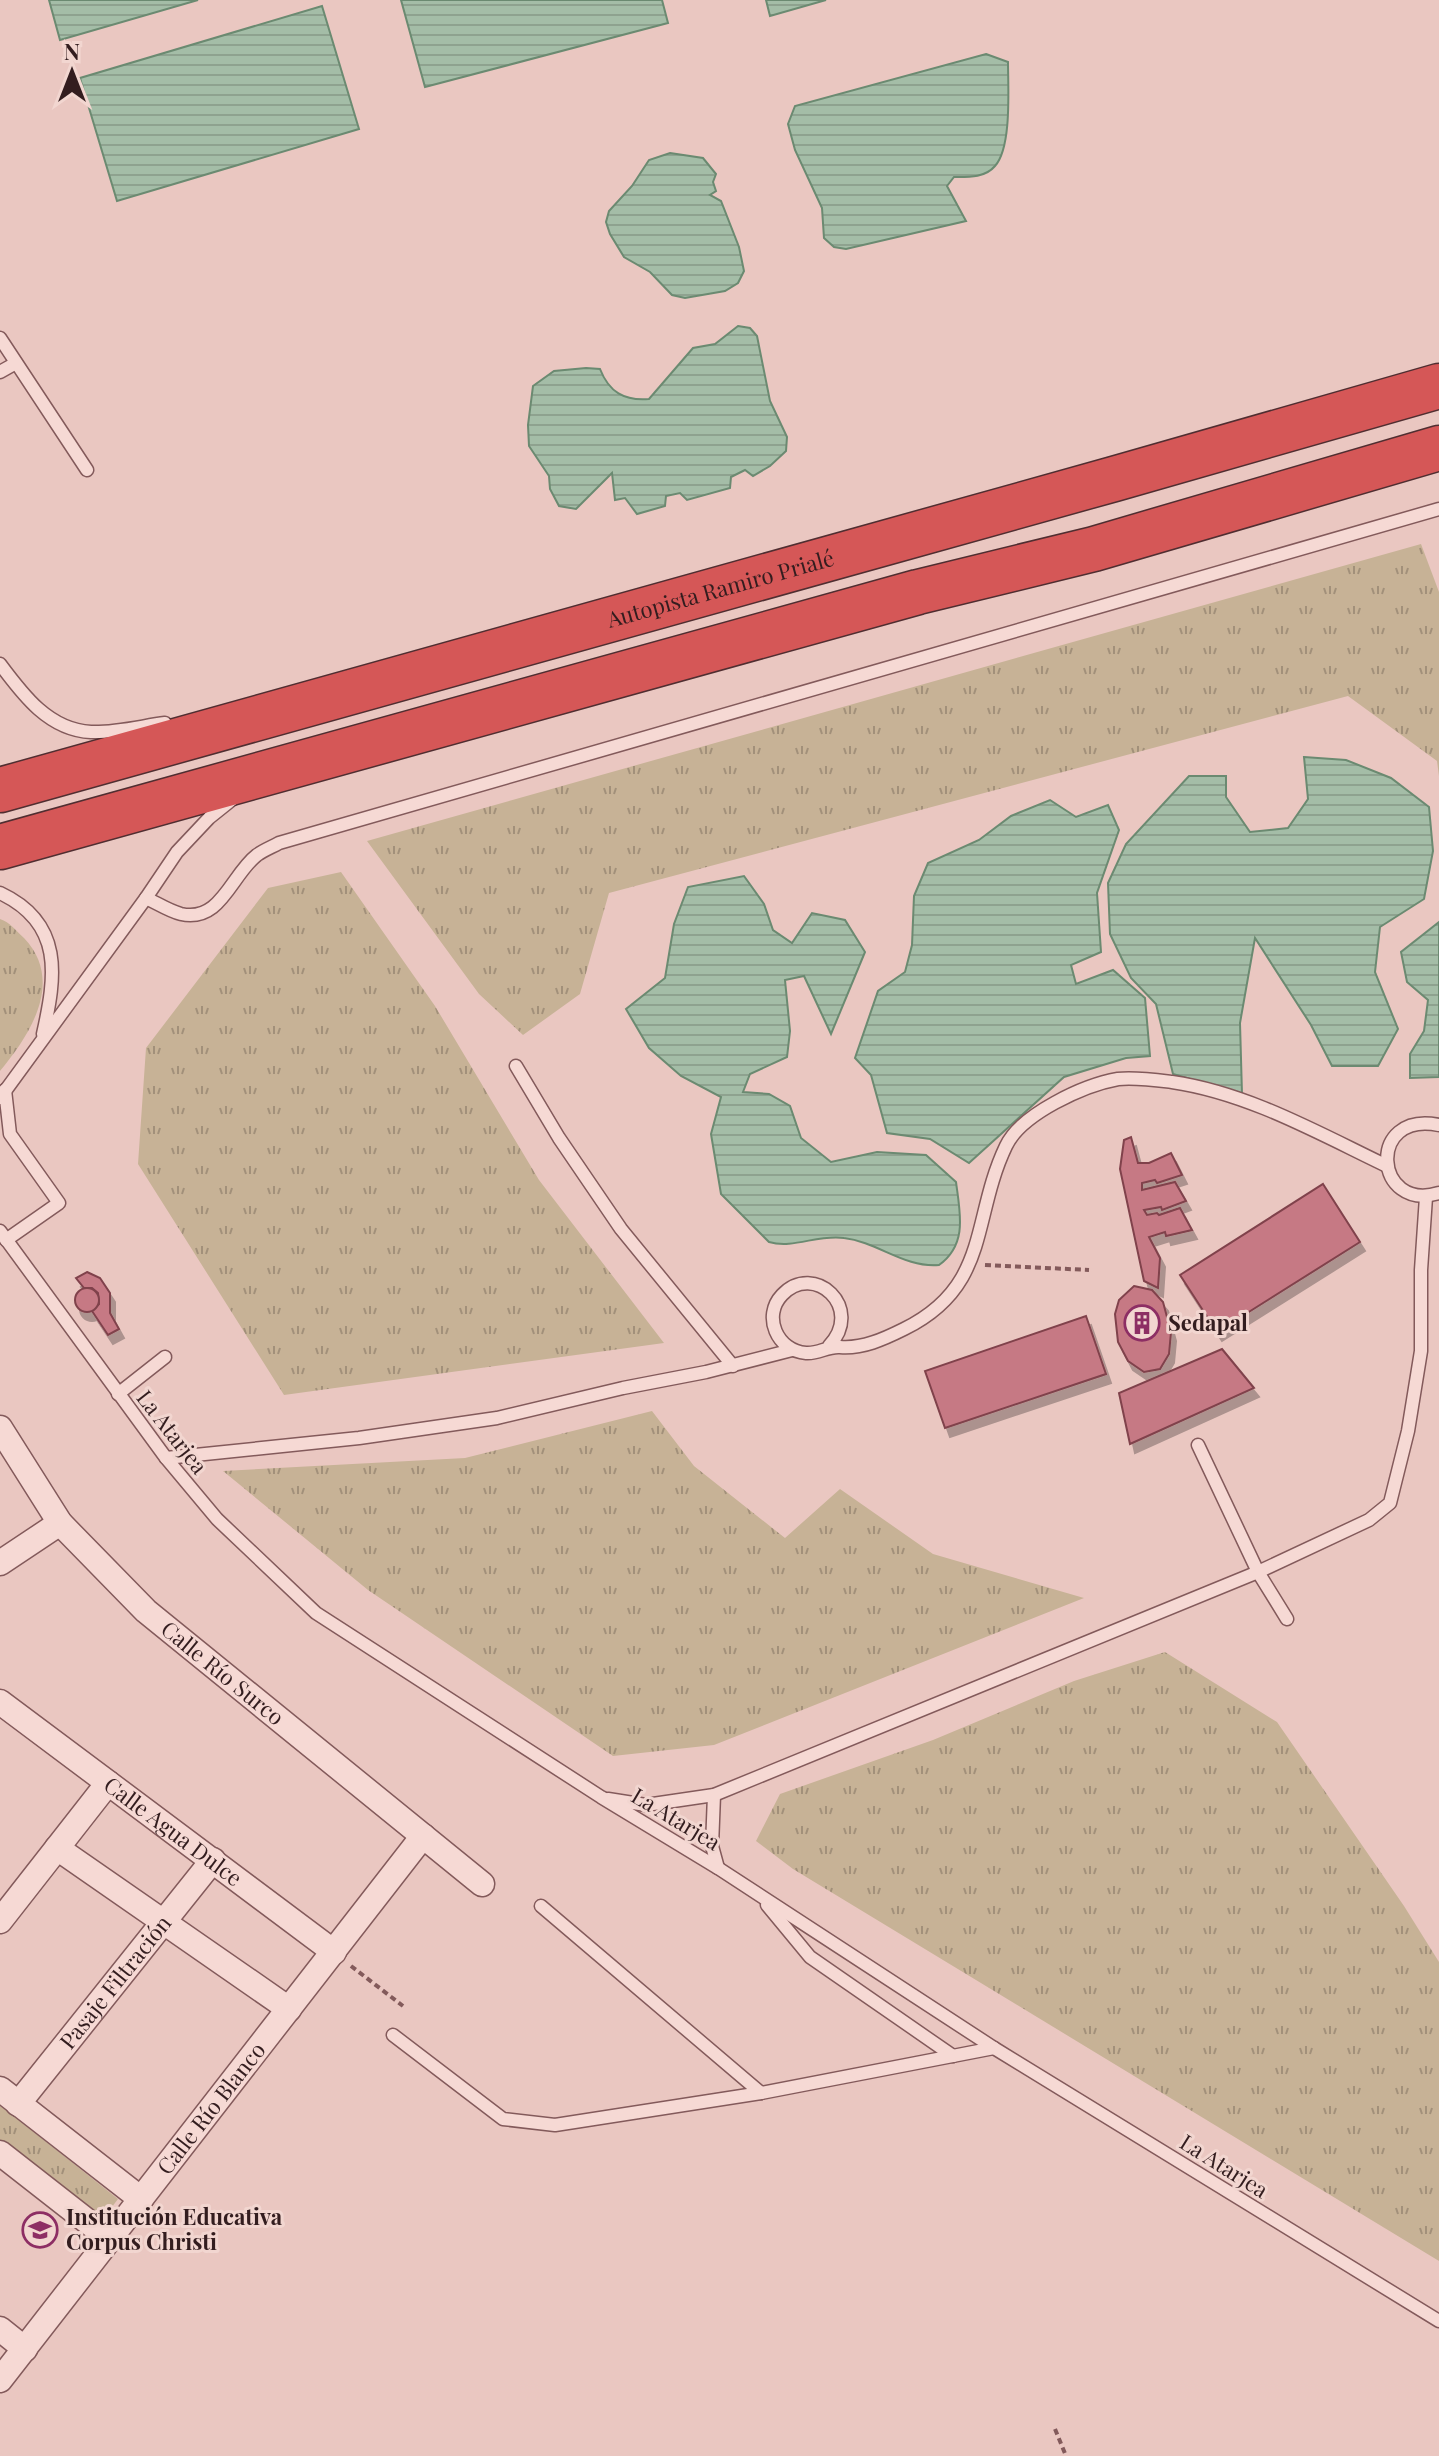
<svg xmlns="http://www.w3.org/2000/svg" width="1439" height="2456" viewBox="0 0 1439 2456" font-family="'Playfair Display',serif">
<defs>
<pattern id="grass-tufts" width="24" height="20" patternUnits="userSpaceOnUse" patternTransform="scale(2)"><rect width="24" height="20" fill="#c7b296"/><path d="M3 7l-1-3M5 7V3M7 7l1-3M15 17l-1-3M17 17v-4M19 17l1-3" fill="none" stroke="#a2907a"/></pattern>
<pattern id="water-rules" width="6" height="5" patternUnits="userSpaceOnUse" patternTransform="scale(2)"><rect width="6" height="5" fill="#a4bda7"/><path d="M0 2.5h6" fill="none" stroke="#8ea28f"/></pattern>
<filter id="shadow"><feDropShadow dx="5" dy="9" stdDeviation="0" flood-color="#0004"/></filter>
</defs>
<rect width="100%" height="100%" fill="#eac7c1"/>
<g fill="url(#grass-tufts)">
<polygon points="1421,544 1439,592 1439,776 1437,761 1348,696 609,893 580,994 523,1035 479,994 367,841"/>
<polygon points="341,872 435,1006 539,1180 664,1343 284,1395 138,1164 146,1048 268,888"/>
<path d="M0,919c10,3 16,12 24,19 41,43 6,97 -24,133z"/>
<polygon points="652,1411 694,1466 785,1538 840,1489 933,1554 1084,1598 714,1745 613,1756 368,1590 223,1471 465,1458"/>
<polygon points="1165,1652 1277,1722 1404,1906 1439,1962 1439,2261 793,1869 756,1841 780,1794 933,1740 1074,1681"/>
<polygon points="0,2105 118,2199 102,2220 0,2140"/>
</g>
<g fill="url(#water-rules)" stroke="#6b8a71" stroke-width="2">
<polygon points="49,0 198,0 60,40"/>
<polygon points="401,0 662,0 668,23 425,87"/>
<polygon points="766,0 826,0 770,16"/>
<polygon points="322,6 359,129 117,201 80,78"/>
<path d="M986,54l22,8c0,26 4,85 -13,104 -10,12 -27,11 -41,11l-7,9 19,35 -120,28 -12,-2 -10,-9 -2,-30 -27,-58 -7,-26 7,-18z"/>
<polygon points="670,153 703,158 716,174 713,182 716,191 710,195 721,201 739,247 744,271 738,283 725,291 685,298 672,295 650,272 624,257 610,234 606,222 609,211 632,186 649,160"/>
<path d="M738,326l12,2 7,8 13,65 17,36 -1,14 -16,15 -17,10 -8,-6 -14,7 -1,11 -43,12 -7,-7 -14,3 -1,10 -28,8 -12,-16 -10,2 -3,-27 -36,36 -17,-3 -9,-17 -1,-13 -20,-30 -1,-21 5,-39 21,-15 32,-3 14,1c9,23 24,32 49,30l44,-51 22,-4z"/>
<polygon points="1304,757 1346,760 1391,778 1429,807 1433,851 1424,899 1380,927 1375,972 1398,1029 1378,1066 1332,1066 1311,1025 1255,938 1240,1023 1242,1094 1173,1074 1156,1004 1131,978 1110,934 1108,883 1126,844 1189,776 1226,776 1226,797 1250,832 1288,828 1308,799"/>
<polygon points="1050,800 1076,817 1108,805 1119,830 1097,893 1101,952 1071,965 1076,984 1113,970 1145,998 1150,1056 1126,1058 1064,1077 969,1163 930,1139 887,1133 871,1075 855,1058 878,991 905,972 912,945 914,896 928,863 979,840 1011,816"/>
<path d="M744,876l20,28 9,26 19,13 20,-30 33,7 20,32 -34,82 -27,-58 -19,4 5,51 -3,26 -37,17 -7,18 26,2 21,12 11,32 30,24 46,-10 49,3 30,27c4,31 12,62 -17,83 -35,3 -61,-23 -95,-27 -26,-4 -50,11 -75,4l-48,-48 -10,-60 10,-37 -40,-21 -32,-28 -23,-39 39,-31 9,-54 14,-37z"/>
<polygon points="1439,922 1439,1077 1410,1078 1410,1054 1424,1031 1428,1000 1407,982 1401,952"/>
</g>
<g fill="#c67984" stroke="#80424c" stroke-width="2" filter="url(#shadow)">
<polygon points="1131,1137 1138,1163 1149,1163 1171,1153 1182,1175 1157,1183 1155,1180 1142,1183 1142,1190 1175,1182 1186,1201 1162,1210 1161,1207 1144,1210 1147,1215 1157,1213 1159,1215 1180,1208 1192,1230 1166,1236 1165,1232 1149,1237 1160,1258 1158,1288 1144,1281 1120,1169 1124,1140"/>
<polygon points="1323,1184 1360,1242 1217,1332 1180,1275"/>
<polygon points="87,1272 100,1278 110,1293 110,1313 119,1329 108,1335 92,1311 99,1304 98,1293 92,1288 84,1288 76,1278"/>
<polygon points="1134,1286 1152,1290 1163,1302 1171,1332 1169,1354 1160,1369 1144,1372 1128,1361 1118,1342 1115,1314 1119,1300"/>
<circle cx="87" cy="1300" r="12"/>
<polygon points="1086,1316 1106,1374 945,1428 925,1371"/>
<polygon points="1222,1349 1254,1388 1130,1444 1119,1393"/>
</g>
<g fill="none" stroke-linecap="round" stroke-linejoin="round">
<defs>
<g id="lane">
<polyline points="0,338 87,470"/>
<polyline points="0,372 16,363"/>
<path d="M0,664c23,31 49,66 91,68 24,1 51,-6 74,-9"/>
<path d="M0,893c64,30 56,83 43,141"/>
<path d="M146,898c11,5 23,13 35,16 40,9 50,-39 76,-59 7,-5 15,-8 22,-12l1160,-334"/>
<polyline points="516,1066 559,1138 621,1229 733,1366"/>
<polyline points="5,1090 10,1134 59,1203 6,1240"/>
<polyline points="0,1098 146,898 177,852 209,818 234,798"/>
<path d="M1439,1125c-73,-15 -65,88 0,68"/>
<polyline points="0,1231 166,1458 217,1519 316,1613 601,1797 718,1868 994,2048 1439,2321"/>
<path d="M829,1346c36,-38 -15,-85 -47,-51 -20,21 -5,56 24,58 13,1 21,-7 34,-6 22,2 44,-8 64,-18 87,-43 67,-110 102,-183 15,-32 78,-61 112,-67 16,-2 38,1 54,3 76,11 146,51 215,84"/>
<polyline points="118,1394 165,1357"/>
<polyline points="1198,1445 1258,1572 1287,1619"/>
<polyline points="166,1458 359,1438 497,1418 623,1388 706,1372 792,1350"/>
<polyline points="714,1795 712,1846 718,1868"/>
<polyline points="608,1799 646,1805 714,1795 1258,1572 1369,1520 1390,1503 1408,1431 1421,1351 1421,1270 1426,1197"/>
<polyline points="767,1905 810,1957 953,2056"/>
<polyline points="541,1906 761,2093"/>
<polyline points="393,2035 503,2119 555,2125 761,2093 994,2048"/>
</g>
<g id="street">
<path id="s1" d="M0,1428l60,95 86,88 336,273"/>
<polyline points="0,1563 60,1523"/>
<path id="s2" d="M0,1702l334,250"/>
<polyline points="57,1848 289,2009"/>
<polyline points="0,1921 108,1783"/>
<polyline points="0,2089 141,2199"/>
<path id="s3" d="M18,2104l195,-244"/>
<polyline points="0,2153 110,2239"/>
<polyline points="0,2329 25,2349"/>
<path id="s4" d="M0,2380l423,-544"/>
</g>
<g id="highway">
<path id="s5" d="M0,790l1114,-311 325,-93"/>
<polyline points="0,847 918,592 1094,549 1439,448"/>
</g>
</defs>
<use href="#lane" stroke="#835a5b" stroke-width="15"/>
<use href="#street" stroke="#835a5b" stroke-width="27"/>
<use href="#highway" stroke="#502e31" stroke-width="47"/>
<g stroke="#835a5b" stroke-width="4" stroke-dasharray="6 4" stroke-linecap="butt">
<polyline points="985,1265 1089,1270"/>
<polyline points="351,1966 403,2006"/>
<polyline points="1055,2429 1066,2456"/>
</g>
<use href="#lane" stroke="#f6d9d4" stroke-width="12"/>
<use href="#street" stroke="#f6d9d4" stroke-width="24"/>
<use href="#highway" stroke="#d55757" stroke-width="44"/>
</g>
<defs>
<symbol id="building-ring" viewBox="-11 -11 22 22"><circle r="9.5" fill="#f2d6d0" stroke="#8d2e64" stroke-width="1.5"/><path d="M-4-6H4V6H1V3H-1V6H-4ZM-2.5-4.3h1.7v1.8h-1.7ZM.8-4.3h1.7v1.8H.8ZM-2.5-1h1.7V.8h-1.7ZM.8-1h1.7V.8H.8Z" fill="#8d2e64"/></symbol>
<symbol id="school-ring" viewBox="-11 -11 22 22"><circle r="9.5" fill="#f2d6d0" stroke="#8d2e64" stroke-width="1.5"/><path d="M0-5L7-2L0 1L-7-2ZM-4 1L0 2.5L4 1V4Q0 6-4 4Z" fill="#8d2e64"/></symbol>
</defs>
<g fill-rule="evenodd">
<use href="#building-ring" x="1122" y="1303" width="40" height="40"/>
<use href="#school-ring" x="20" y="2210" width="40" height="40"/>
</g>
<g text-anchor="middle" stroke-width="6" stroke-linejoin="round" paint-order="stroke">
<g font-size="22" fill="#331d1f" stroke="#f2d6d0">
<text dy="8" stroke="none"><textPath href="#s5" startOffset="748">Autopista Ramiro Prialé</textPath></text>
<text transform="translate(172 1432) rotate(52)" y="8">La Atarjea</text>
<text dy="8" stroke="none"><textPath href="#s1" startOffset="334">Calle Río Surco</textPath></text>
<text transform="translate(676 1819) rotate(31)" y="8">La Atarjea</text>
<text dy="8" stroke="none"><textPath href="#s2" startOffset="216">Calle Agua Dulce</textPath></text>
<text dy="8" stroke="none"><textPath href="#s3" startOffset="156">Pasaje Filtración</textPath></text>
<text dy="8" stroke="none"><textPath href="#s4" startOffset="344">Calle Río Blanco</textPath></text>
<text transform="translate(1224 2166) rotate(32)" y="8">La Atarjea</text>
</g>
<g font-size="22" font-weight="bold" fill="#331d1f" stroke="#f2d6d0" text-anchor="start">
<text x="1168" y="1331">Sedapal</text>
<text x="66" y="2225">Institución Educativa<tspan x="66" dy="25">Corpus Christi</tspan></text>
</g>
</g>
<g transform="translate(72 72)" stroke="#f2d6d0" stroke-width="6" paint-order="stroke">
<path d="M0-6L14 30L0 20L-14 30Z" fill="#331d1f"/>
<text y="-12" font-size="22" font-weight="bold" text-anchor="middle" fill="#331d1f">N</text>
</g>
</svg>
